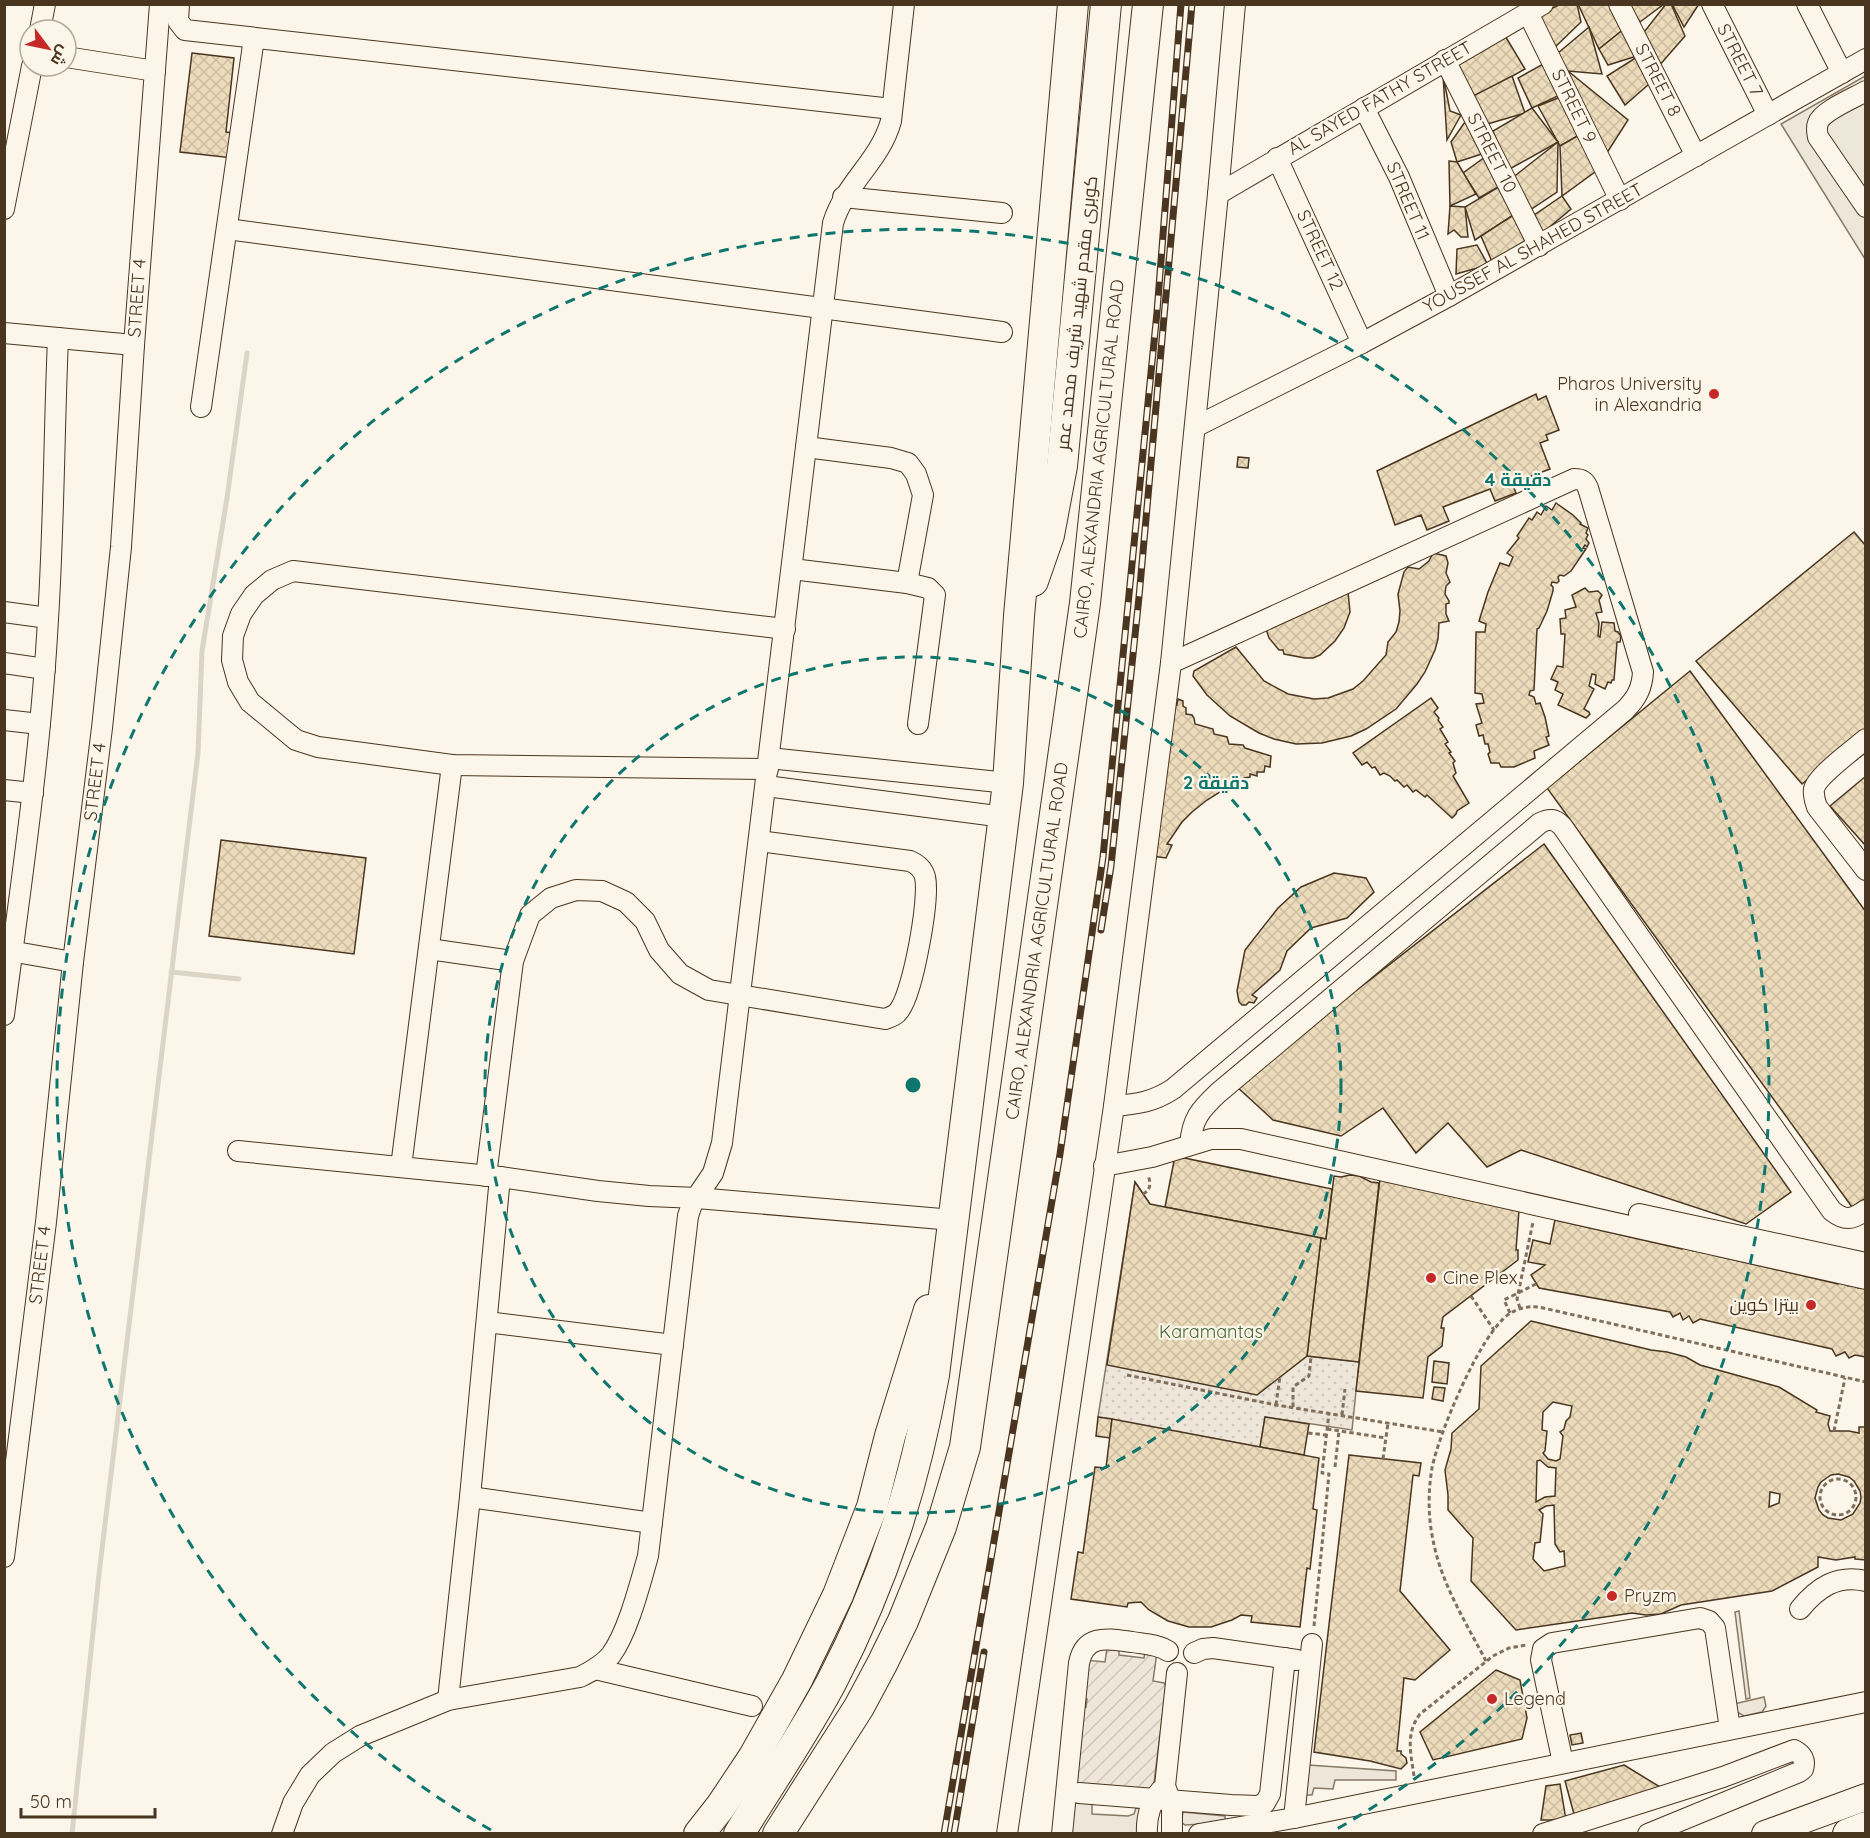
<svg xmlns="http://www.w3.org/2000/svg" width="1870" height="1838" viewBox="0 0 1870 1838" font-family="Quicksand,Cairo,sans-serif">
<defs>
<pattern id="park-dots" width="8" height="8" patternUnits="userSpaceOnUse" patternTransform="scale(1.5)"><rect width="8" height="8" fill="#ede6d9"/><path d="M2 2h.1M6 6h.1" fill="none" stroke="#cdc6ba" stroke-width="1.8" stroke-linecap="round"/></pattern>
<pattern id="garden-furrows" width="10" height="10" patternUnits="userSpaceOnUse" patternTransform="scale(1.5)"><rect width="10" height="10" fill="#ede6d9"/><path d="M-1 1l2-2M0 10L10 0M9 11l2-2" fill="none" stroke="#cdc6ba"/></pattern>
<pattern id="building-cross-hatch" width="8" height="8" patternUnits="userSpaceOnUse" patternTransform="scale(1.5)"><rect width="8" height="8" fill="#ecdcbc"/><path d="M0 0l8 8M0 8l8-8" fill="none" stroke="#ccbda1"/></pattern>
</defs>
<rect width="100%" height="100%" fill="#fbf6e9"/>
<g fill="#ede6d9" stroke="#887966" stroke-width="1.5">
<polygon points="1739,1611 1750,1698 1746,1699 1735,1612"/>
<polygon points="1764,1697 1766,1706 1762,1712 1744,1716 1737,1712 1734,1704"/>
<polygon points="1308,1765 1396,1771 1396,1780 1335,1780 1333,1789 1314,1788 1312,1795 1306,1795"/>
<polygon points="1072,1801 1092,1803 1092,1814 1128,1816 1134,1814 1136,1808 1141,1808 1140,1833 1072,1833"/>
<polygon points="1183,1812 1225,1816 1225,1823 1185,1825 1181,1822"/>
</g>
<polygon fill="url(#park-dots)" stroke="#887966" stroke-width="1.5" points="1135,1182 1150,1204 1308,1356 1359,1362 1352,1430 1265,1417 1260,1447 1098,1417"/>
<polygon fill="url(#garden-furrows)" stroke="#887966" stroke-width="1.5" points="1107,1648 1119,1649 1119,1655 1144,1658 1145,1651 1157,1652 1153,1681 1164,1683 1166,1686 1153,1791 1076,1785 1082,1706 1086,1707 1087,1699 1082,1698 1086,1660 1105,1662"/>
<polygon fill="#ede7d9" stroke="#887966" stroke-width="1.5" points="1865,76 1865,259 1781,124"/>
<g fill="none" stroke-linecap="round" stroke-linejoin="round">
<g stroke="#dcd4c6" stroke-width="5">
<polyline points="171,972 239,979"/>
<polyline points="72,1834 99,1574 198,753 202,651 227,498 247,353"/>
</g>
</g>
<g fill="url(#building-cross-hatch)" stroke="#4a3520" stroke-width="1.5" fill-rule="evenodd">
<polygon points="1561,4 1577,4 1581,22 1552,50 1536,16"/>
<polygon points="1578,4 1611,4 1624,29 1599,49"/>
<polygon points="1626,4 1664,4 1640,22"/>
<polygon points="1666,4 1671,4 1685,36 1658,67 1641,36"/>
<polygon points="1672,4 1699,4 1684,27"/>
<polygon points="1589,27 1602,74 1568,71 1551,59"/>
<polygon points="1624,29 1640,55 1608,65 1599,49"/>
<polygon points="1504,34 1525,69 1467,102 1452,62"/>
<polygon points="192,53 234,58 226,132 236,133 233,158 180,152"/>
<polygon points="1640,55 1656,78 1625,105 1607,76"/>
<polygon points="1545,63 1560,95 1532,108 1518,78"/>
<polygon points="1568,71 1628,120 1603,159 1586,130"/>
<polygon points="1443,75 1450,111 1461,115 1447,140"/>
<polygon points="1512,76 1525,113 1484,125 1473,96"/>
<polygon points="1568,94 1581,134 1560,146 1538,106"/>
<polygon points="1532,108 1558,142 1508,170 1493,131"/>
<polygon points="1472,112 1491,151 1457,162 1451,142"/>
<polygon points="1581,134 1599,169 1562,196 1560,146"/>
<polygon points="1558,142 1557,192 1530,210 1507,182"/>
<polygon points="1499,147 1507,182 1479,198 1463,173"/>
<polygon points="1449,161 1457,162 1476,194 1450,206"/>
<polygon points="1507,182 1515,214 1475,240 1465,207"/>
<polygon points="1562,196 1571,209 1539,236 1527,220"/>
<polygon points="1450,206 1465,207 1468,237 1461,237 1454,230 1448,234"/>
<polygon points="1515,214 1533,249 1493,264 1481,236"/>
<polygon points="1477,245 1488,265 1456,274 1457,249"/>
<polygon points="1536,394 1538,400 1546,396 1559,430 1546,435 1548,440 1540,443 1550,469 1512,483 1516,493 1495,501 1490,489 1443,507 1449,521 1427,530 1421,515 1395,525 1377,471"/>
<polygon points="1238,457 1249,458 1248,468 1237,467"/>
<polygon points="1556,503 1573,515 1581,523 1580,524 1588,528 1586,533 1588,535 1586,539 1589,543 1587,547 1585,545 1583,548 1586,549 1571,571 1564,576 1560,575 1558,577 1559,581 1557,583 1552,582 1551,585 1553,587 1553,591 1547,611 1539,628 1537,629 1534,690 1530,691 1529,695 1534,697 1536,704 1540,703 1545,717 1549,736 1546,737 1549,745 1534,751 1535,758 1514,767 1501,767 1499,763 1491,763 1488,754 1490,752 1488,744 1485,744 1483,735 1479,736 1476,725 1482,723 1476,704 1484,703 1482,694 1475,693 1476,632 1485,632 1486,624 1479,621 1488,592 1500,563 1509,566 1513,557 1507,553 1519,538 1517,536 1529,518 1532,520 1537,512 1541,515 1546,506 1552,510"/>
<polygon points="1854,532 1866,546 1866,732 1802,784 1696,661"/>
<polygon points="1433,553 1446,556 1448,563 1446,573 1450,582 1446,586 1445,594 1449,601 1449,603 1446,604 1446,614 1449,621 1439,623 1438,639 1435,650 1425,672 1417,684 1396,709 1366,729 1351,736 1322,743 1296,744 1274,739 1259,733 1230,716 1207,695 1193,676 1194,671 1236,647 1264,681 1288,694 1314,699 1328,698 1353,689 1363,681 1386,655 1388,642 1396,632 1399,622 1400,611 1398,594 1404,572 1408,567 1419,569 1429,561"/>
<polygon points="1585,588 1589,592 1598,591 1602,595 1599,600 1602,612 1596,613 1599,623 1598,636 1600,637 1602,622 1614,623 1615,631 1618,632 1621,636 1620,642 1617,642 1614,680 1612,680 1611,683 1608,682 1605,689 1595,684 1596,675 1592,674 1589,686 1594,689 1584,709 1589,712 1590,714 1586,718 1558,705 1563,694 1555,690 1558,682 1551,679 1557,666 1563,667 1565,634 1561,634 1560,619 1566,618 1565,610 1576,607 1572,595"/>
<polygon points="1348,592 1350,612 1344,628 1335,641 1320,655 1313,658 1305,658 1284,654 1283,650 1279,650 1269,638 1266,629 1321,601 1322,605"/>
<polygon points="1690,671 1866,912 1866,1198 1852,1207 1547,788"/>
<polygon points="1431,698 1438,708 1434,712 1439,718 1438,720 1443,727 1440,729 1448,742 1445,744 1451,752 1449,753 1455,761 1453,763 1456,773 1453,776 1469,803 1457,811 1456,814 1452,818 1427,795 1425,797 1416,790 1413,792 1407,785 1404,787 1397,780 1395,781 1390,776 1384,773 1380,775 1375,767 1372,768 1367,762 1362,765 1353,753"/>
<polygon points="1178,699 1183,701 1183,706 1186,708 1186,714 1192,715 1194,718 1195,724 1213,729 1214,734 1227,737 1229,744 1243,745 1245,748 1271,756 1270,767 1265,766 1264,772 1257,772 1257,776 1250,774 1250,777 1244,778 1226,791 1223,790 1207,800 1192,812 1182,822 1167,844 1172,845 1166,858 1152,856 1174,705 1177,705"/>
<polygon points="1866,776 1866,846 1830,806"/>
<polygon points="221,840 366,858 354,954 209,936"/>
<polygon points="1544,844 1791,1192 1746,1224 1521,1150 1487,1167 1448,1123 1416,1153 1383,1108 1341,1136 1273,1120 1235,1085"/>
<polygon points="1334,873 1366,878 1374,892 1347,918 1311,928 1287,951 1280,970 1252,995 1257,998 1254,1003 1249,1002 1246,1005 1242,1005 1239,1002 1237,991 1245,950 1278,908 1301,887"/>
<polygon points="1175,1156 1332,1189 1326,1239 1165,1207"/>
<polygon points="1350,1175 1359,1176 1371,1182 1379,1183 1359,1362 1307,1356 1321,1238 1326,1239 1334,1176 1341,1177"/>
<polygon points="1380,1179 1519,1210 1516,1250 1518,1250 1518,1260 1443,1317 1441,1328 1444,1328 1442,1346 1428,1357 1423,1398 1356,1391"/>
<polygon points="1135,1182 1150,1204 1321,1238 1307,1356 1257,1395 1107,1365"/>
<polygon points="1555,1220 1682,1249 1689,1245 1693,1251 1699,1247 1703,1253 1709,1249 1713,1255 1838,1284 1845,1280 1848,1286 1855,1283 1858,1288 1865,1285 1866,1357 1855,1355 1849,1358 1845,1352 1836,1356 1832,1349 1700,1319 1693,1323 1689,1316 1683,1320 1680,1313 1673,1317 1670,1312 1539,1288 1531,1275 1545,1265 1528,1262 1533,1240 1550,1244"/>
<path d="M1531,1321l120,29 16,2 19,5 14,8 79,22 38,23 -1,2 14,4 -2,8 2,7h19l10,2v-6h7v133l-11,-1v-2l-19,3 -18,-3v10l-46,24 -91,14 -20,9 -15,1 -14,-2 -116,17 -45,-49 2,-43 -25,-28v-15l-3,-25 6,-21 1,-16 27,-24 2,-43zM1553,1402l19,4 -2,11 -4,4 -2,8 -4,3 3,4 -3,23 -4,2 -8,-2 -5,-6 2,-2 2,-20 -5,-1 1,-18zM1540,1460l8,7 8,1 -1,28 -10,1 -9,5 1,-41zM1838,1474l11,3 5,4 6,10 1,6 -1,6 -7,11 -12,6 -13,-2 -5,-3 -4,-5 -4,-12 3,-11 3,-5 10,-7zM1770,1492l10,2 -1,9 -10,4zM1554,1505l1,39 5,8 4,-1 1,15 -21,5 -11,-12 2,-16 5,-1 3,-28 -4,-4 7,-4z"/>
<polygon points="1434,1361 1449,1363 1447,1384 1432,1382"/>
<polygon points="1434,1387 1445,1388 1443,1401 1432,1399"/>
<polygon points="1098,1417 1112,1419 1110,1438 1096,1436"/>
<polygon points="1265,1417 1309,1424 1304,1455 1260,1447"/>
<polygon points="1112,1419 1319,1458 1313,1509 1317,1510 1310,1569 1307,1568 1300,1627 1251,1622 1252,1616 1241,1615 1232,1620 1211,1627 1189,1627 1168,1621 1149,1610 1141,1602 1128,1603 1127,1607 1071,1599 1078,1552 1083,1553 1095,1467 1106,1468"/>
<polygon points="1349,1455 1421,1463 1419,1476 1413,1475 1400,1591 1450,1650 1415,1680 1404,1678 1397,1751 1401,1751 1401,1754 1406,1758 1407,1763 1401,1769 1370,1761 1314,1752"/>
<polygon points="1496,1670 1520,1680 1527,1718 1522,1739 1433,1760 1420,1732"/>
<polygon points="1581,1733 1583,1743 1572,1745 1570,1735"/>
<polygon points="1624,1765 1665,1790 1574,1814 1565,1781"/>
<polygon points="1560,1784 1566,1820 1541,1820 1546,1786"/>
</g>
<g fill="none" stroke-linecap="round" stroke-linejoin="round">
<defs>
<g id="minor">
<polyline points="179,4 178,21 185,30 892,109"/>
<polyline points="1619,4 1696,156"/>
<polyline points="1712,4 1768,115"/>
<polyline points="1807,4 1842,73"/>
<polyline points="1528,13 1620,200"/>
<polyline points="40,30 45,4"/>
<polyline points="66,57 155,71"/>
<polyline points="1445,60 1539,246"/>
<path d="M1866,91c-12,7 -44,20 -48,32 -2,5 -1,9 0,14l48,70"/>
<polyline points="1364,108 1399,177 1449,296"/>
<polyline points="1277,158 1362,343"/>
<polyline points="1218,194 1543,4"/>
<polyline points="843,197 1002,213"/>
<polyline points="4,209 32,66"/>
<polyline points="227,229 1002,332"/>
<polyline points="4,333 134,345"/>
<polyline points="201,407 254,38"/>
<polyline points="1195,427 1362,343 1449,296 1866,59"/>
<polyline points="806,447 891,458 908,463 916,474 923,495 907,583"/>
<polyline points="792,569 907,583 928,588 935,595 918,724"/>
<polyline points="4,612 48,618"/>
<polyline points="4,663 45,669"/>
<polyline points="4,720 40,724"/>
<path d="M1866,739c-12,10 -49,37 -52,50 -1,7 1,12 3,18l49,63"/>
<polyline points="769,758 1008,783"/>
<polyline points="768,769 452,765 318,747 296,740 250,702 238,682 232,660 233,636 241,614 254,595 272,580 293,571 785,629"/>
<polyline points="766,786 1004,817"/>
<polyline points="4,790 33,793"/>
<polyline points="429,949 513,961"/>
<polyline points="4,950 73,962"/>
<path d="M4,1015c17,-132 37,-264 44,-396 6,-94 6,-188 10,-281"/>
<path d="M1114,1106c24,-2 39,-4 59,-17l452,-379c12,-12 17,-22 18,-38l-55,-184c-3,-7 -6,-9 -14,-9l-403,184"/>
<path d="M1190,1145c2,-26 10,-35 28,-52l322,-270c10,-5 15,-4 22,3l270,385c13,10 20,9 34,-1"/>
<polyline points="238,1151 500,1177 598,1191 649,1196 697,1198 953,1220"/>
<polyline points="1104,1166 1152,1157 1211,1139 1241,1139 1866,1279"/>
<polyline points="401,1167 452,765"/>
<path d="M486,1176l27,-215 17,-46 21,-17 25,-8 26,1 24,11 19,19 14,29 21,24 29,16 176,29c6,-2 12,-4 15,-10 13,-18 30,-110 25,-132 -2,-8 -8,-13 -15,-16l-151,-20"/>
<polyline points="1639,1214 1866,1263"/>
<polyline points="487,1322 673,1345"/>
<polyline points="470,1497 652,1523"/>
<polyline points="4,1557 46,1222 73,962 102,728 121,547 134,345 160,4"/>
<path d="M1800,1609c17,-21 37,-35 66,-28"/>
<polyline points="1194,1653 1203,1649 1213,1648 1297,1660"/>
<polyline points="595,1669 752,1706"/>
<polyline points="448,1700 470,1497 500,1177"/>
<polyline points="1563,1763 1541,1660 1543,1649 1552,1643 1700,1618 1709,1621 1715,1628 1730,1729"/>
<polyline points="1079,1793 1231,1805 1257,1806 1265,1803 1270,1794 1285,1658"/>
<polyline points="1294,1818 1312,1644"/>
<path d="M282,1834l11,-31 17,-28 23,-22 27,-17 88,-36 132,-23c12,-6 23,-12 31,-22 17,-23 29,-71 37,-99l40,-340 4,-12 21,-31 9,-30 111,-920c13,-41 47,-62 58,-102l13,-117"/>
<polyline points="1007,1834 1114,1106 1171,663 1218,194 1235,4"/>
<path d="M1062,1834l17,-171c6,-30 30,-24 53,-21 13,2 25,2 36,9"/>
<path d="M1147,1834c-1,-17 3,-31 14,-44"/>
<polyline points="1172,1834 1172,1805 1165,1786 1177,1673"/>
<polyline points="1199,1834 1294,1818 1866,1702"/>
<path d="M1543,1834l180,-57 71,-27c8,4 12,10 9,19l-4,3 -151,62"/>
</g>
<polyline id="major" points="1765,1834 1866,1797"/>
<g id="highway">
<polyline points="1033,581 1049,535 1062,466 1106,4"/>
<polyline points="699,1834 721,1806 753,1758 797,1680 838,1595 872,1507 890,1436 929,1310"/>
<path d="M739,1834c31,-51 65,-100 93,-153 52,-100 82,-195 102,-306l74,-592 11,-167 54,-612"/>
<polyline points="778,1834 859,1707 882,1664 903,1621 941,1527 965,1447 1085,603 1148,4"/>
<polyline points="1848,1834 1866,1827"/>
</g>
</defs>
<use href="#minor" stroke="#4a3520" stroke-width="22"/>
<use href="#major" stroke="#4a3520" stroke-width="28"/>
<use href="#highway" stroke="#4a3520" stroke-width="32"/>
<g stroke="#7f6f5c" stroke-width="3" stroke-dasharray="4.5 3" stroke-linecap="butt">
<path d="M1143,1194c8,-4 8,-11 5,-19"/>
<polyline points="1471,1296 1494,1330"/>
<polyline points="1520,1308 1517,1299 1533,1222"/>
<polyline points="1510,1313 1504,1300 1512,1296"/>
<polyline points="1127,1375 1276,1405 1443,1432"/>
<polyline points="1276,1405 1280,1376"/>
<polyline points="1293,1407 1293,1387 1309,1376 1311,1357"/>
<polyline points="1342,1415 1345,1389"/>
<polyline points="1327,1429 1386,1438"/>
<polyline points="1834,1431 1845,1378"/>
<polyline points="1308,1433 1326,1435"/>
<polyline points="1383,1459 1388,1423"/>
<polyline points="1335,1467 1339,1431"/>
<circle cx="1838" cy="1497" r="18"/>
<polyline points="1314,1626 1329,1474 1322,1473 1329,1413"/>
<path d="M1486,1661c-20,-38 -45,-78 -53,-121 -5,-23 -5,-48 -1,-72 7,-35 48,-134 77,-154 9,-6 19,-8 30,-7l327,75"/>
<path d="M1414,1776c-3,-22 -9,-42 6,-62l73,-58 16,-8 17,-3"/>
</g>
<use href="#minor" stroke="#fbf6e9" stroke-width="20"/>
<use href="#major" stroke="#fbf6e9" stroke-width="26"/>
<use href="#highway" stroke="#fbf6e9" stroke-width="30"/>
<defs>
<g id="rail">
<polyline points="1101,930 1111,866 1139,597 1192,4"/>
<polyline points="944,1834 1060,1154 1103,857 1157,312 1181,4"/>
<polyline points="954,1834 984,1652"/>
</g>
</defs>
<use href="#rail" stroke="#4a3520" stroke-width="7"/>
<use href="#rail" stroke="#fbf6e9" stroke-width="4.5" stroke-dasharray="14" stroke-linecap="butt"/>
<polyline stroke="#7f6f5c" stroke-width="3" stroke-dasharray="4.5 3" stroke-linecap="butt" points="1512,1296 1536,1284"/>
</g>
<g fill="none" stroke="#0f766e" stroke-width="3" stroke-dasharray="10 8">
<circle cx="913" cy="1085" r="428"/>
<path d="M491 1830A856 856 0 1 1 1335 1830"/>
</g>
<g fill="#c62828" stroke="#fbf6e9" stroke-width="2">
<circle cx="1714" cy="394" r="6"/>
<circle cx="1431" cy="1278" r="6"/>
<circle cx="1811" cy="1305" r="6"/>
<circle cx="1612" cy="1596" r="6"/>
<circle cx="1492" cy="1699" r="6"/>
</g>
<g text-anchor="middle" stroke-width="4.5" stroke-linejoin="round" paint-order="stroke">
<g font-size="18" fill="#4a3520" stroke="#fbf6e9">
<text transform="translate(1740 60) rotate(63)" y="6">STREET 7</text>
<text transform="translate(1658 80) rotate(63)" y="6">STREET 8</text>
<text transform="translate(1380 98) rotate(-30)" y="6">AL SAYED FATHY STREET</text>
<text transform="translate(1574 106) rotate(64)" y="6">STREET 9</text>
<text transform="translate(1492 153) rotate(63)" y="6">STREET 10</text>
<text transform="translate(1408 201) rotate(67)" y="6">STREET 11</text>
<text transform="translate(1533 248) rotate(-29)" y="6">YOUSSEF AL SHAHED STREET</text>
<text transform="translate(1320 250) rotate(65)" y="6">STREET 12</text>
<text transform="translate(137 298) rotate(-86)" y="6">STREET 4</text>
<text transform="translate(1077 313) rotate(-84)" y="6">كوبرى مقدم شهيد شريف محمد عمر</text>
<text transform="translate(1099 459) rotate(-84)" y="6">CAIRO, ALEXANDRIA AGRICULTURAL ROAD</text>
<text transform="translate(95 782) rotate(-83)" y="6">STREET 4</text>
<text transform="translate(1037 941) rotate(-82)" y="6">CAIRO, ALEXANDRIA AGRICULTURAL ROAD</text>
<text transform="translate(40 1265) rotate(-83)" y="6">STREET 4</text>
</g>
<g font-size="18" fill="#4a3520" stroke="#fbf6e9" text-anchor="start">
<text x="1702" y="390" text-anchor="end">Pharos University<tspan x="1702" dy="21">in Alexandria</tspan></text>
<text x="1443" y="1284">Cine Plex</text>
<text x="1799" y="1311" text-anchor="end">بيتزا كوين</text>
<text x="1624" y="1602">Pryzm</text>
<text x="1504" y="1705">Legend</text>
</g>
<g font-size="18" fill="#436837" stroke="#fbf6e9">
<text x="1211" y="1338">Karamantas</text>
</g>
</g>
<circle cx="913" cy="1085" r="9" fill="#0f766e" stroke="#fbf6e9" stroke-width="3"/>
<g font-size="18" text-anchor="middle" font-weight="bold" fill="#0f766e" stroke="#fbf6e9" stroke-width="4.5" stroke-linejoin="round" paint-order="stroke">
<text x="1518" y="486">4 دقيقة</text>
<text x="1216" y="789">2 دقيقة</text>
</g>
<rect width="1870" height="1838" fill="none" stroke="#4a3520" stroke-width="12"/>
<g transform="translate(48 48) rotate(122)"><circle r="28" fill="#fbf6e9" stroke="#b4a999" stroke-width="1.5"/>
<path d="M0-4.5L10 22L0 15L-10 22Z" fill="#c62828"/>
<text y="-9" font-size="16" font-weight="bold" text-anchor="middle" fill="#4a3520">ش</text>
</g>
<path d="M21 1808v9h134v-9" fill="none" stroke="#4a3520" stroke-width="3"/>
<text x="30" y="1808" font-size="18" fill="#4a3520" stroke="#fbf6e9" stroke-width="4.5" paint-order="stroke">50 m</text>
</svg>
